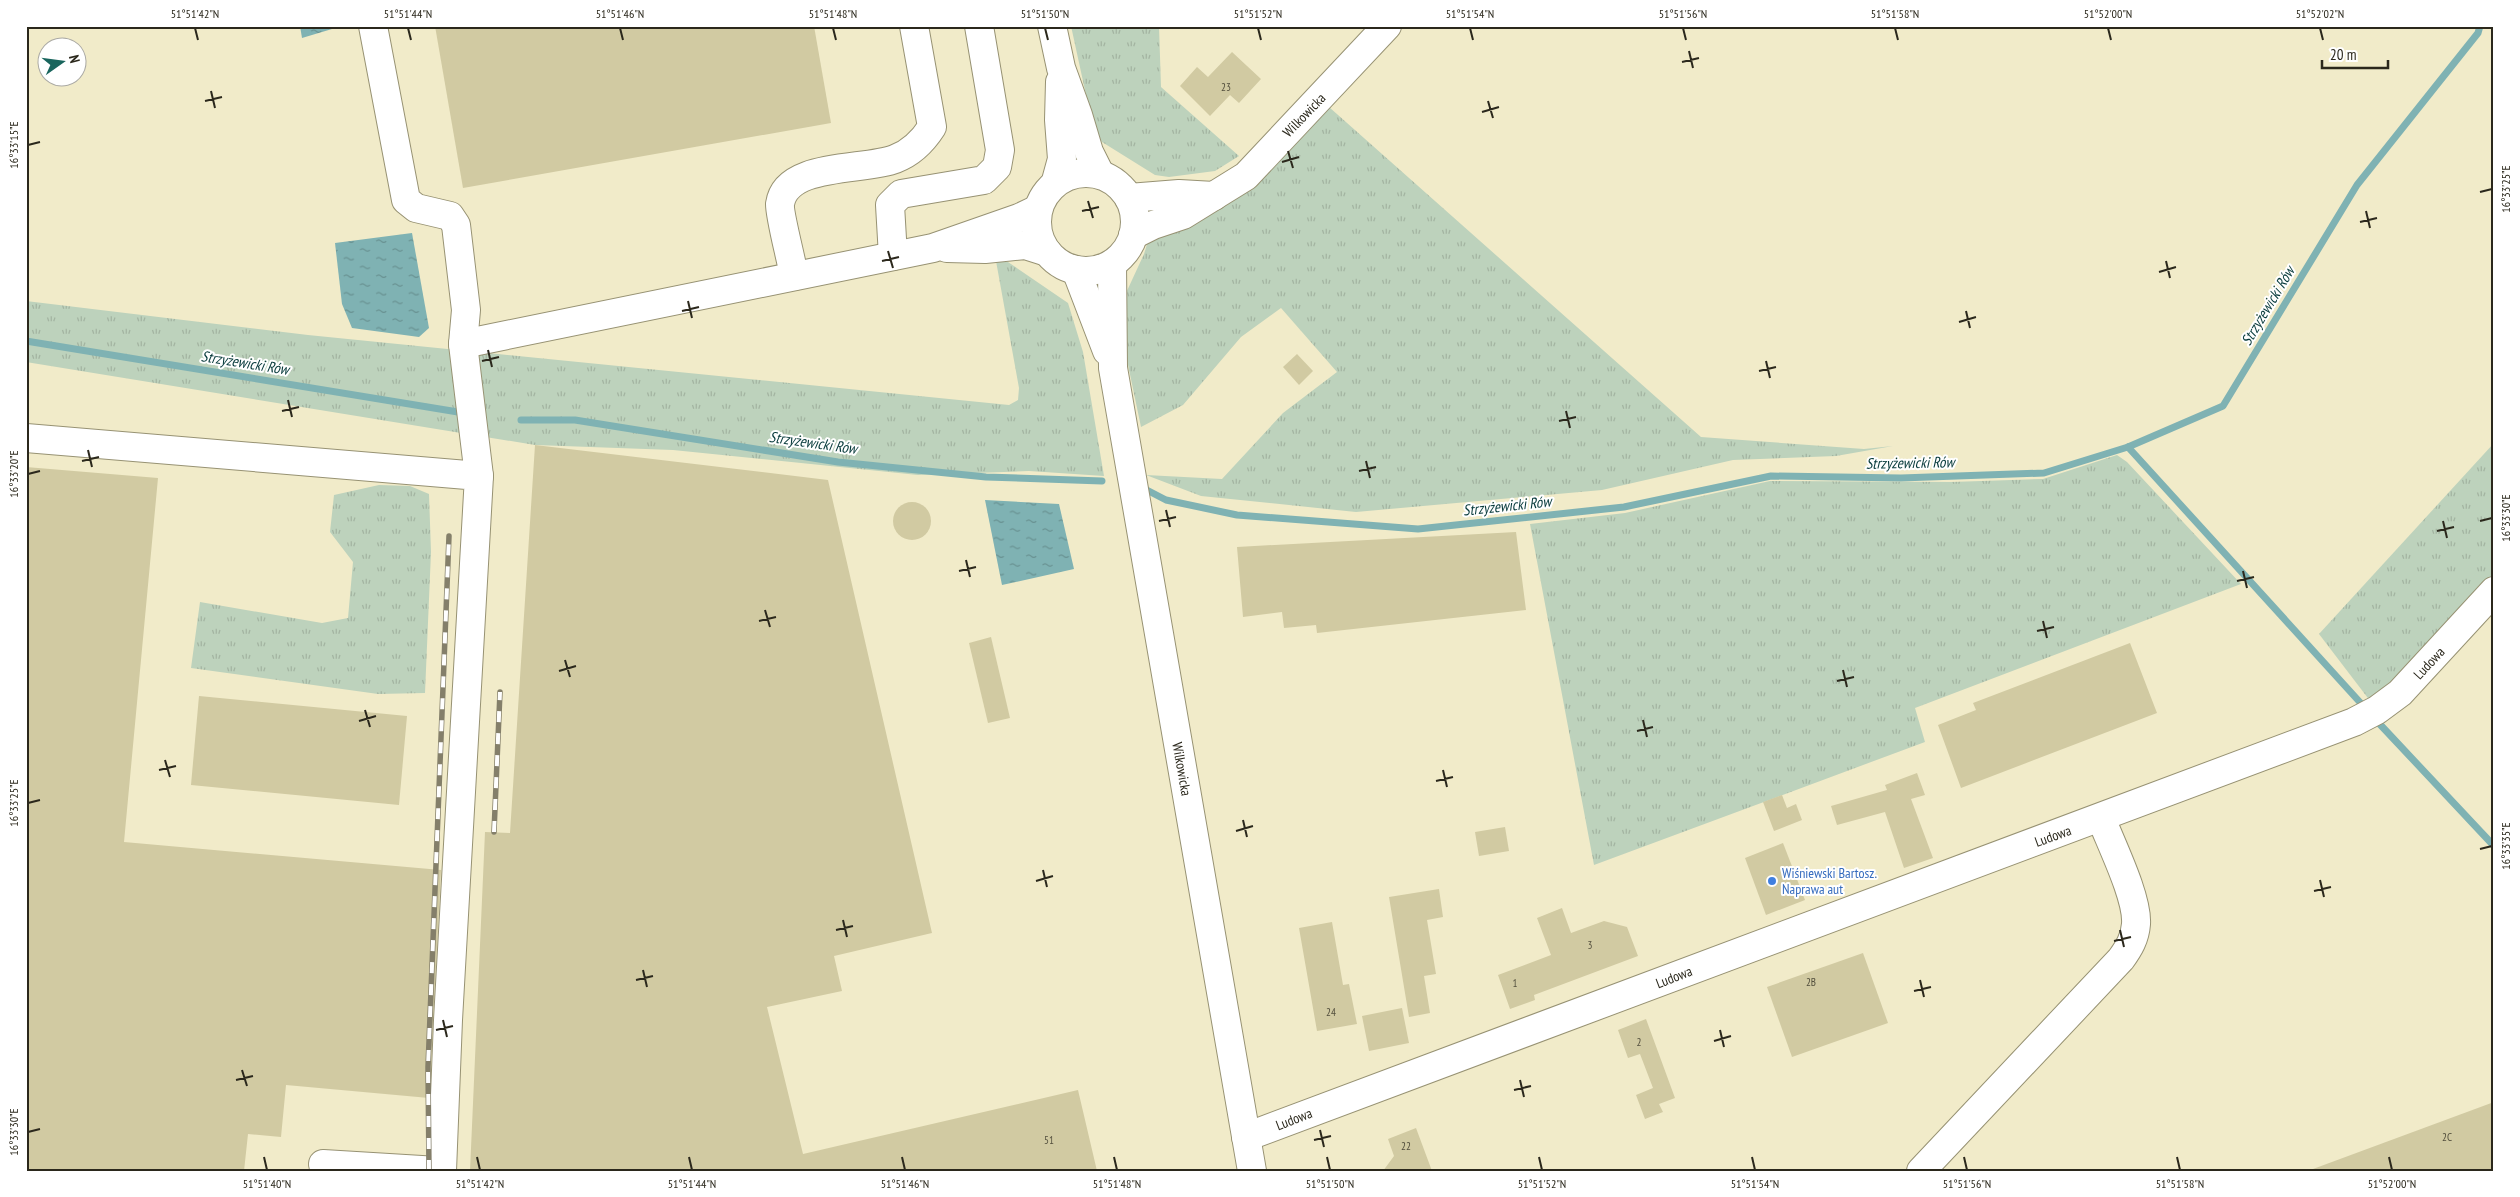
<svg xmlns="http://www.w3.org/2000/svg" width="2520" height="1197" viewBox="0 0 2520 1197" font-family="'PT Sans Narrow',sans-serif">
<defs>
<pattern id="grass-tufts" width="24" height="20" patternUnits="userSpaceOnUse" patternTransform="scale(1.25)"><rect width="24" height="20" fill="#bdd2bc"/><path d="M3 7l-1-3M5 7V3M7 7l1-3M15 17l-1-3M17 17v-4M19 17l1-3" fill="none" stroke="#a3b4a1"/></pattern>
<pattern id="water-ripples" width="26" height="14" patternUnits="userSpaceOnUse" patternTransform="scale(1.25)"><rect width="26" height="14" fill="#7fb2b3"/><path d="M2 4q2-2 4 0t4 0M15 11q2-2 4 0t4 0" fill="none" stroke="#689191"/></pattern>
</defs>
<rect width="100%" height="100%" fill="#f1ebc9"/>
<g fill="url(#grass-tufts)">
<polygon points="1071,26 1159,26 1161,87 1239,156 1215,171 1169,177 1155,175 1102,142 1093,127"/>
<polygon points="1320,99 1701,437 1864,449 1893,446 1836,456 1733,460 1602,490 1356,512 1201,496 1146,475 1222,479 1283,413 1337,372 1281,308 1241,337 1183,405 1141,427 1123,341 1126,293 1144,254 1153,225 1183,215"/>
<polygon points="996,261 1008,262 1068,303 1083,352 1104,476 1029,471 918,475 673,450 535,445 26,362 26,301 308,335 1009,405 1018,400 1019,388"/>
<polygon points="2494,443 2494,591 2377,710 2319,634"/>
<polygon points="2117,455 2127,462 2241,584 1915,708 1925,742 1594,865 1530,524 1625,513 1770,481 1951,482 2043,479"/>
<polygon points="379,485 410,486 429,494 431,552 425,693 378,694 191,668 200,602 322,623 348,618 353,562 330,532 334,495"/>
</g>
<g fill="url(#water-ripples)">
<polygon points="300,26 342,26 302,38"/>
<polygon points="412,233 429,328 419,337 352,328 342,304 335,243"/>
<polygon points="985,500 1059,504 1074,569 1002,585"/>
</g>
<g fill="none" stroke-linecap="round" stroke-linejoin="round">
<g stroke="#7fb2b3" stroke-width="7">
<polyline points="26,341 458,412"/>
<polyline points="521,420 575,420 838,462 986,477 1102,481"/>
<polyline points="2128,447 2367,710"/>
<polyline points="1141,487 1166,500 1237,515 1418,529 1624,507 1771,476 1901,478 2044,473 2128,447 2223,406 2357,185 2478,33 2480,26"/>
<polyline points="2374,718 2494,846"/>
</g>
</g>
<g fill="#d1caa2">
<polygon points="435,26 814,26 831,123 463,188"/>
<polygon points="1232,52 1261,79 1239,103 1230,95 1210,116 1180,86 1197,67 1208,77"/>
<polygon points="1297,354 1313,371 1299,385 1283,367"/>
<polygon points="535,445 828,480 932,933 834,956 842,991 767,1007 803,1154 1078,1090 1097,1171 470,1171 485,832 510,833"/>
<polygon points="26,467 158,478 124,842 441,870 429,1098 286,1085 281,1137 248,1134 244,1171 26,1171"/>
<circle cx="912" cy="521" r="19"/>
<polygon points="1516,532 1526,610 1317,633 1316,625 1284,628 1282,612 1243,617 1237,547"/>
<polygon points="991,637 1010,718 988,723 969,643"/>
<polygon points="2130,643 2157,713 1961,788 1938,725 1976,710 1973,703"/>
<polygon points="199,696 407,716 399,805 191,785"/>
<polygon points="1917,773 1925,795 1911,799 1933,858 1904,868 1885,812 1837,825 1831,806 1887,790 1885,785"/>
<polygon points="1782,795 1787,808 1796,804 1802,820 1774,831 1763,802"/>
<polygon points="1505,827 1509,851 1479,856 1475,832"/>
<polygon points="1783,843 1805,900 1766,915 1745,858"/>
<polygon points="1439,889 1443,917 1427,920 1436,974 1424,976 1430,1013 1409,1017 1389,897"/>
<polygon points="1562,908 1571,933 1604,921 1627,927 1638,956 1534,995 1535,1000 1510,1009 1498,975 1551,955 1537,918"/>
<polygon points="1332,922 1343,985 1349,984 1357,1024 1317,1031 1299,928"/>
<polygon points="1863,953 1888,1023 1792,1057 1767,987"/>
<polygon points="1402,1008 1409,1043 1369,1051 1362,1016"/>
<polygon points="1646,1019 1675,1098 1659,1104 1663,1112 1645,1119 1636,1095 1653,1088 1640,1054 1628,1058 1618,1030"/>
<polygon points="2494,1102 2494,1171 2313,1171 2313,1169"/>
<polygon points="1416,1128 1432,1171 1383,1171 1394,1156 1388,1139"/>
</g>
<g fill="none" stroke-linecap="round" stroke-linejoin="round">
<defs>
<g id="minor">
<polyline points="373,26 406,200 416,208 450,216 456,225 466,310 463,344 933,248 1019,218 1038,209"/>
<polyline points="1129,198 1179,194 1214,196"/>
<polyline points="1133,235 1153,225 1183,215 1246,176 1387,26"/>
<polyline points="947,248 985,249 1025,245 1047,252"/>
<polyline points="893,256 890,205 901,194 984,180 997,167 1000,150 979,26"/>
<path d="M794,276c-2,-14 -15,-62 -14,-72 6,-42 85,-33 115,-45 16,-6 28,-18 37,-32l-18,-101"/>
<polyline points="463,344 479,476"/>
<polyline points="26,438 479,476 448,1020 442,1171"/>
<polyline points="1246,1137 2354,722 2377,710 2400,693 2494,591"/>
<polyline points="323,1164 438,1171"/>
<path d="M1921,1171l200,-212c8,-11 14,-21 15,-35 2,-26 -25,-80 -35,-106"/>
</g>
<g id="major">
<polyline points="1052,26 1061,68 1078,115 1089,152 1100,174"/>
<circle cx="1086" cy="222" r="49"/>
<polyline points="1056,181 1062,159 1059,120 1060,82"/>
<polyline points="1112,264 1113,368 1252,1171"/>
<polyline points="1076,270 1107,351"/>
</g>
</defs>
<use href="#minor" stroke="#979273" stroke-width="30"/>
<use href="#major" stroke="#979273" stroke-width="30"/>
<use href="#minor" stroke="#fff" stroke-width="28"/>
<use href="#major" stroke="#fff" stroke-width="28"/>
<defs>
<g id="rail">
<polyline points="494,832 500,692"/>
<polyline points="429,1171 428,1067 449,536"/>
</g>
</defs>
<use href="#rail" stroke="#847f6a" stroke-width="5.5"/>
<use href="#rail" stroke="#fff" stroke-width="4" stroke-dasharray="11" stroke-linecap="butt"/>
</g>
<path fill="none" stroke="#2b281c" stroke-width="2" d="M195,28l3,12M408,28l3,12M620,28l3,12M833,28l3,12M1045,28l3,12M1258,28l3,12M1470,28l3,12M1683,28l3,12M1895,28l3,12M2108,28l3,12M2320,28l3,12M1689,51l4,17M1682,62l17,-4M211,91l4,17M205,101l17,-4M1488,101l5,17M1482,112l17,-5M28,145l12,-3M1288,151l5,17M1282,162l17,-5M2480,192l12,-3M1088,201l5,17M1082,211l17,-4M2366,211l4,17M2360,222l17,-4M888,251l5,17M882,261l17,-4M2166,261l4,17M2159,272l17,-5M688,301l4,17M682,311l17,-4M1966,311l4,17M1959,322l17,-5M488,350l4,17M482,361l17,-4M1766,361l4,17M1759,371l17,-4M288,400l4,17M282,411l17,-4M1566,411l4,17M1559,421l17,-4M88,450l4,17M82,461l17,-4M1366,461l4,17M1359,471l17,-4M28,474l12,-3M1166,510l4,17M1159,521l17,-4M2443,521l4,17M2480,521l12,-3M2437,531l17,-4M966,560l4,17M959,571l17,-4M2243,571l4,17M2237,581l17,-4M765,610l5,17M759,621l17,-4M2043,621l4,17M2037,631l17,-4M565,660l5,17M1843,670l4,17M559,671l17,-5M1837,681l17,-4M365,710l5,17M1643,720l4,17M359,721l17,-5M1637,731l16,-4M165,760l5,17M159,770l17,-4M1443,770l4,17M1436,781l17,-4M28,803l12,-3M1243,820l4,17M1236,831l17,-5M2480,849l12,-3M1043,870l4,17M2320,880l4,17M1036,881l17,-5M2314,891l17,-4M843,920l4,17M836,930l17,-4M2120,930l4,17M2114,941l17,-4M643,970l4,17M636,980l17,-4M1920,980l4,17M1914,991l17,-4M443,1020l4,17M436,1030l17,-4M1720,1030l4,17M1714,1041l17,-5M242,1070l5,16M236,1080l17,-4M1520,1080l4,17M1514,1090l17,-4M1320,1130l4,17M28,1132l12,-3M1314,1140l17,-4M264,1157l3,13M477,1157l3,13M689,1157l3,13M902,1157l3,13M1114,1157l3,13M1327,1157l3,13M1539,1157l3,13M1752,1157l3,13M1964,1157l3,13M2177,1157l3,13M2389,1157l3,13"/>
<circle fill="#3f7fe0" stroke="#fff" stroke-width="2" cx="1772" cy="881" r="5"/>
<g text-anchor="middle" stroke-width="4" stroke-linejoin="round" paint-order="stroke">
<g font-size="11" fill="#54503e">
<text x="1226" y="91">23</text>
<text x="1590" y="949">3</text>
<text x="1811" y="986">2B</text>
<text x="1515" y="987">1</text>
<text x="1331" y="1016">24</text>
<text x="1639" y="1046">2</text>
<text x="2447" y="1141">2C</text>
<text x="1049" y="1144">51</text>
<text x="1406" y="1150">22</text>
</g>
<g font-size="14" fill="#2b281c" stroke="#fff">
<text transform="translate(1304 115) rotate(-46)" y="5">Wilkowicka</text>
<text transform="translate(2429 663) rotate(-47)" y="5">Ludowa</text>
<text transform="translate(1182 769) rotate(80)" y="5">Wilkowicka</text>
<text transform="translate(2053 836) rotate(-20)" y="5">Ludowa</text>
<text transform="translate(1674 977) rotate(-21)" y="5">Ludowa</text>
<text transform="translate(1294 1119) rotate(-21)" y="5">Ludowa</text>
</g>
<g font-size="14" fill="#366cbe" stroke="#fff" text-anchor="start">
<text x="1782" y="878">Wiśniewski Bartosz.<tspan x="1782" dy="16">Naprawa aut</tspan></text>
</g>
<g font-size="15" font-style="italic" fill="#06393a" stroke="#fff">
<text transform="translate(2268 306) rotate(-59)" y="5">Strzyżewicki Rów</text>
<text transform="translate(245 363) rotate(9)" y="5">Strzyżewicki Rów</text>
<text transform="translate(813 443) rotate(8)" y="5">Strzyżewicki Rów</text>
<text transform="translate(1910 463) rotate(-1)" y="5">Strzyżewicki Rów</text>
<text transform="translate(1507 506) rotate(-6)" y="5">Strzyżewicki Rów</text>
</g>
</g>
<rect width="2520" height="1197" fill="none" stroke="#ffffff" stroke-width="55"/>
<g transform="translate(62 62) rotate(76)"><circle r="24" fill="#ffffff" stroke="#aaa9a4"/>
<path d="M0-4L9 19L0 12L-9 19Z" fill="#19655d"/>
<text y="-8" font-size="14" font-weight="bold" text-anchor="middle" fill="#2b281c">N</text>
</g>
<path d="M2322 60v8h66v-8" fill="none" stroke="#2b281c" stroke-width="2.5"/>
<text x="2330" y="60" font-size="15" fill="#2b281c" stroke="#ffffff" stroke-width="4" paint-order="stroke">20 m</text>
<rect x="28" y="28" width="2464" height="1142" fill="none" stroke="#2b281c" stroke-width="2"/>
<g font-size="12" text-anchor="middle" fill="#2b281c">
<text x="195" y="18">51°51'42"N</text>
<text x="408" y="18">51°51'44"N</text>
<text x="620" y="18">51°51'46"N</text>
<text x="833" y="18">51°51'48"N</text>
<text x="1045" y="18">51°51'50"N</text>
<text x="1258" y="18">51°51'52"N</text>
<text x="1470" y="18">51°51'54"N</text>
<text x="1683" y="18">51°51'56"N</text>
<text x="1895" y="18">51°51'58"N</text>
<text x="2108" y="18">51°52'00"N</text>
<text x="2320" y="18">51°52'02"N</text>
<text transform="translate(14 145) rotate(-90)" y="4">16°33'15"E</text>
<text transform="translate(2506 189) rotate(-90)" y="4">16°33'25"E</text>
<text transform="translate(14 474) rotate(-90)" y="4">16°33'20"E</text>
<text transform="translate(2506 518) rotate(-90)" y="4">16°33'30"E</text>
<text transform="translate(14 803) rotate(-90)" y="4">16°33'25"E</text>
<text transform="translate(2506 846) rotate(-90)" y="4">16°33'35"E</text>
<text transform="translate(14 1132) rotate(-90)" y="4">16°33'30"E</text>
<text x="267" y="1188">51°51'40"N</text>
<text x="480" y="1188">51°51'42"N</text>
<text x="692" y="1188">51°51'44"N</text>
<text x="905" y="1188">51°51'46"N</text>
<text x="1117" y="1188">51°51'48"N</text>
<text x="1330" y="1188">51°51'50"N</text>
<text x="1542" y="1188">51°51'52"N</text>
<text x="1755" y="1188">51°51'54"N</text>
<text x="1967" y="1188">51°51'56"N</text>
<text x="2180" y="1188">51°51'58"N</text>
<text x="2392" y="1188">51°52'00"N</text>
</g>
</svg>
